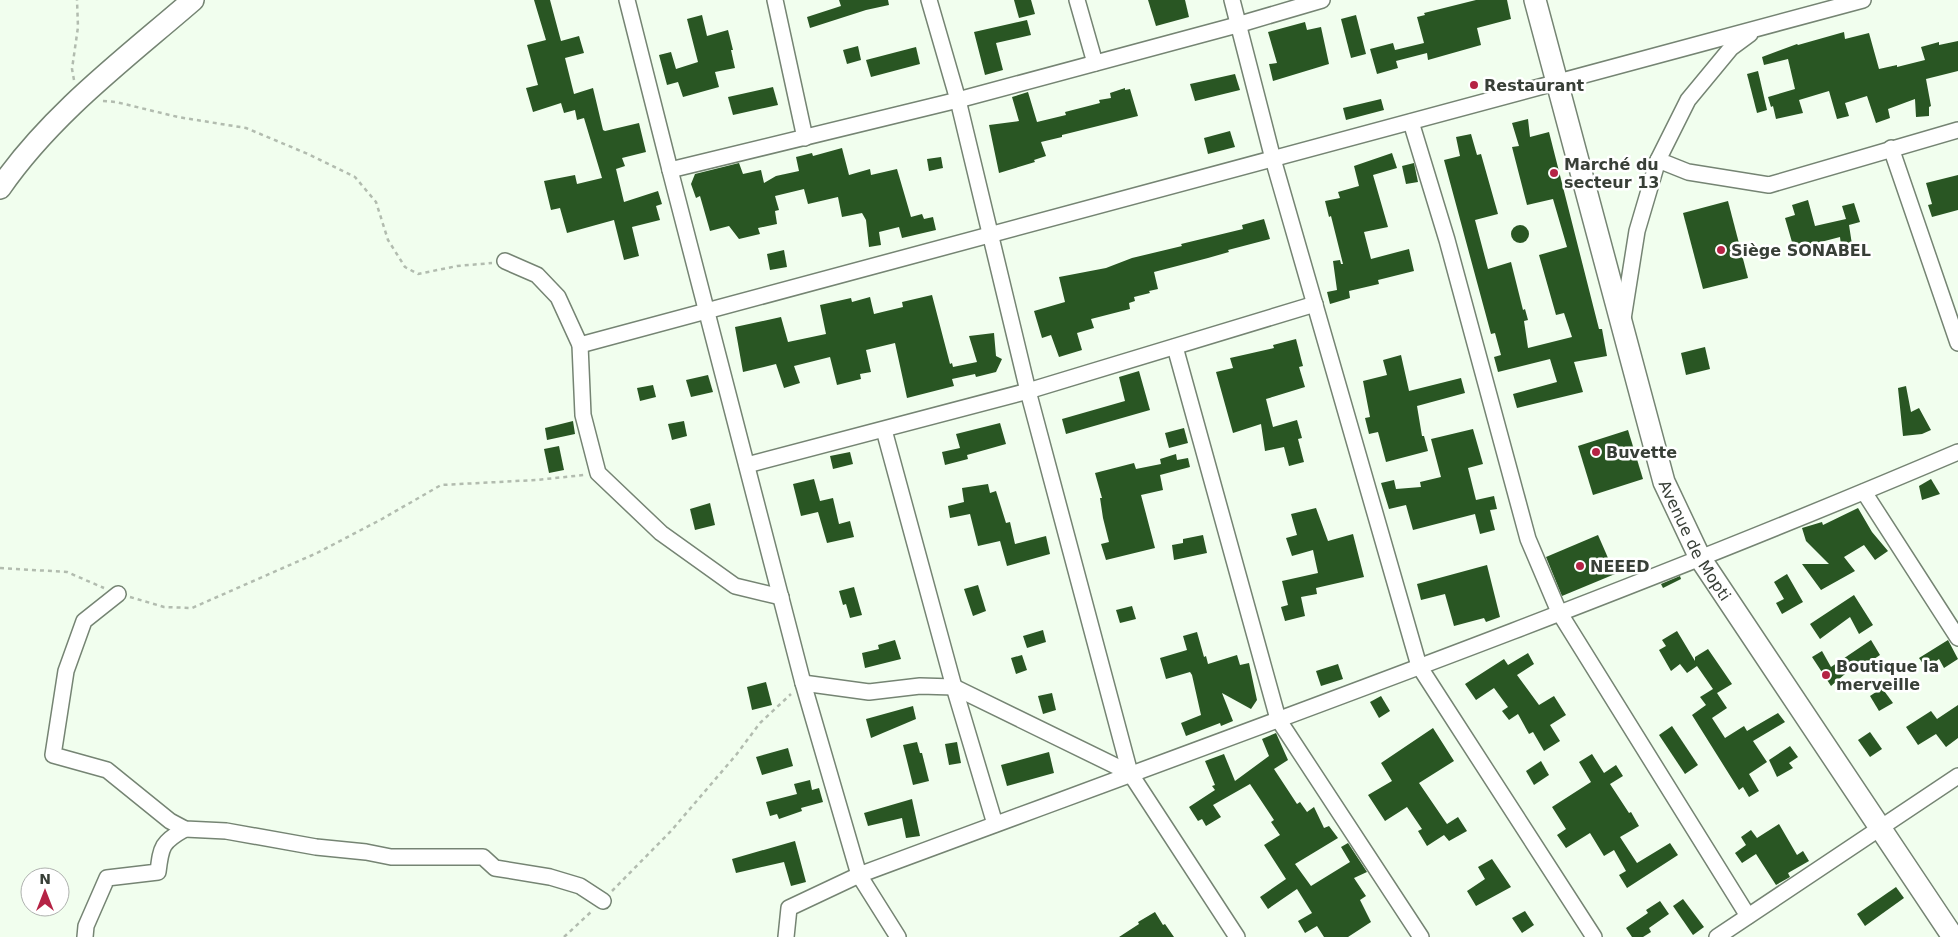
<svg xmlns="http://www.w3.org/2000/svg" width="1958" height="937" viewBox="0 0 1958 937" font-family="'DejaVu Sans',sans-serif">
<rect width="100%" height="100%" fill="#f1feee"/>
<g fill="#295623">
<polygon points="534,0 550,0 561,41 579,36 584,53 565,58 574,94 593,88 603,130 605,131 639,123 646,152 622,158 625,166 616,169 624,202 658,191 662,204 656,206 660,220 632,227 639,256 624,260 614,220 567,233 560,208 551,210 544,181 575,175 577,184 602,178 584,118 577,120 575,110 564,113 561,103 533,112 526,88 538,85 527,45 546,40"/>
<polygon points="839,0 888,0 889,5 866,10 810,28 807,17 841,6"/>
<polygon points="1014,0 1031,0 1035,14 1019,18"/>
<polygon points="1148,0 1185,0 1189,17 1156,26"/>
<polygon points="1476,0 1507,0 1511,19 1477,28 1481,45 1428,60 1427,53 1396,61 1398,68 1377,74 1370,49 1393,43 1395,50 1424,43 1417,17 1425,15 1424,13"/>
<polygon points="702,15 707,36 728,30 733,50 731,50 735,68 715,72 719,87 683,97 678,82 667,85 659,55 671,52 676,69 698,62 687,19"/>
<polygon points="1356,15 1366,54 1351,58 1341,19"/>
<polygon points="1027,20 1031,35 996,43 1003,70 985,75 974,32"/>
<polygon points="1305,22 1307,30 1321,27 1329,64 1273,81 1269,64 1277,63 1268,32"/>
<polygon points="1844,32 1845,39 1869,33 1879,69 1897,65 1897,67 1925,60 1921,47 1939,42 1939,45 1958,41 1958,71 1926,79 1931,106 1929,107 1929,116 1916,117 1915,99 1888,109 1890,118 1876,123 1867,96 1845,103 1849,116 1837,119 1829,91 1799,100 1803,113 1776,119 1773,106 1771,107 1768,97 1795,89 1788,59 1764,65 1762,57 1797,44 1798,45"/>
<polygon points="858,46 861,60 847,64 843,50"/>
<polygon points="916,47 920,64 871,77 866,60"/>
<polygon points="1758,71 1767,110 1757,113 1747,74"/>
<polygon points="1235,74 1240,90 1195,101 1190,84"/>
<polygon points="773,87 778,105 733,115 728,97"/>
<polygon points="1125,88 1125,90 1130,89 1138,116 1062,135 1062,137 1041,142 1046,156 1034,160 1035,162 999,173 989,125 1019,121 1012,97 1028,92 1037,122 1066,115 1065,112 1100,103 1099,100 1111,98 1110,93"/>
<polygon points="1381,99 1384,110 1346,120 1343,108"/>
<polygon points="1528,119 1530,137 1549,132 1599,329 1602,329 1607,356 1574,362 1583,392 1517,408 1513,394 1557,382 1550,359 1498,372 1494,357 1501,355 1495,333 1491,334 1444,160 1460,156 1456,137 1471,134 1477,155 1481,154 1498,214 1475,220 1488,269 1511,262 1523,310 1525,309 1528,320 1524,321 1528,348 1572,337 1564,313 1556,315 1539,255 1567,247 1553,199 1527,205 1512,147 1519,146 1512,123"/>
<polygon points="1230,131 1235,147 1208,154 1204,138"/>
<polygon points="842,148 849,175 870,169 871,175 897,169 911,217 922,214 924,219 933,217 936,230 902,238 899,227 879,232 881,245 869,247 866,220 862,213 842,217 838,197 808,204 804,189 775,196 779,210 775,211 777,224 758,228 760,234 739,239 729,226 710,231 700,196 696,198 691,184 695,174 739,163 743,174 761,170 764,183 776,176 799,171 796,157 812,153 813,156"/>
<polygon points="1392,153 1397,168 1373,175 1388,227 1364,232 1371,259 1409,249 1414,271 1378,280 1379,284 1349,291 1350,298 1330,304 1327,292 1337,290 1333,261 1340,260 1341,264 1343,264 1331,216 1329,217 1325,201 1340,198 1338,192 1359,186 1354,166"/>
<polygon points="941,157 943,168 929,171 927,159"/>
<polygon points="1414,163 1418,182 1406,184 1402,166"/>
<polygon points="1958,175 1958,210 1932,217 1928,205 1932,204 1926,183"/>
<polygon points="1808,200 1815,226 1846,219 1842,206 1854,203 1860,222 1849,225 1853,251 1842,253 1840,237 1794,249 1785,218 1795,215 1792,205"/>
<polygon points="1728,201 1748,278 1703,289 1683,213"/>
<polygon points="1264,219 1270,239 1228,250 1229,252 1208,258 1154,272 1158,289 1149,291 1150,293 1134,297 1135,301 1129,303 1130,309 1091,319 1094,328 1077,333 1082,350 1059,357 1051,335 1042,338 1034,311 1065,302 1059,277 1106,268 1132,258 1182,246 1181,244 1243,229 1242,225"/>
<circle cx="1520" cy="234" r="9"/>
<polygon points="784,250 787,267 770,270 767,254"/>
<polygon points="932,295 950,364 952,363 953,367 977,362 969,336 994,333 996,356 1002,359 996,372 976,377 975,374 952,379 954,386 907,398 895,343 866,350 871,372 860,374 861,379 837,385 830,357 794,366 800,383 784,388 776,364 743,372 735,327 781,317 788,342 826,334 820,305 851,298 852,302 870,297 874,314 903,307 902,302"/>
<polygon points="1296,339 1303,366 1299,367 1305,387 1266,399 1273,427 1297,420 1302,438 1298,439 1304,462 1289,466 1284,447 1265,451 1261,424 1233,433 1216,372 1233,368 1230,358 1274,348 1273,345"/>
<polygon points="1705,347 1710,369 1686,375 1681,353"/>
<polygon points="1401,355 1409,391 1461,378 1465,393 1417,406 1422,436 1424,436 1428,451 1386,462 1378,432 1369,434 1365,418 1370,417 1363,381 1387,375 1383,360"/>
<polygon points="1139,371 1150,410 1066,434 1062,419 1125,401 1119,377"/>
<polygon points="708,375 713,392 691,397 686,380"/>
<polygon points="653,385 656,397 640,401 637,388"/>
<polygon points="1906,386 1911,412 1919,408 1931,430 1922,434 1903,436 1898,388"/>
<polygon points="573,421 575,434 547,440 545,428"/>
<polygon points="684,421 687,436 672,440 668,424"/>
<polygon points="1000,423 1006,444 967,455 968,459 945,465 942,452 960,448 956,434"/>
<polygon points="1184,428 1188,443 1169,448 1165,433"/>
<polygon points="1473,429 1483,464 1468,468 1476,500 1494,496 1497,509 1490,510 1495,530 1480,534 1475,514 1413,530 1406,505 1389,509 1381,483 1394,480 1396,489 1421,487 1420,482 1441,477 1431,439"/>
<polygon points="1628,430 1643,479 1593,495 1578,446"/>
<polygon points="559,446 564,470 549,473 544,449"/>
<polygon points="850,452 853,464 833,469 830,456"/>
<polygon points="1176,454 1177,460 1188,458 1190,467 1160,475 1163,490 1141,495 1155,548 1106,560 1101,544 1109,542 1103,518 1100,498 1102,498 1095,473 1134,463 1136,469 1161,464 1160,459"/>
<polygon points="814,479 820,501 833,498 839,524 850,521 854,537 827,543 818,512 801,516 793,484"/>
<polygon points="1931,479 1940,494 1922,500 1919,486"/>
<polygon points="988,484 990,493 996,491 1006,523 1010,522 1015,544 1046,536 1050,554 1007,566 1000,541 978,546 970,514 950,518 948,506 964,502 962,488"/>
<polygon points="710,503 715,525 695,530 690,509"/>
<polygon points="1316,508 1328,541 1353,534 1364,577 1316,588 1317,594 1301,597 1305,616 1285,621 1281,607 1288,605 1282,581 1318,573 1313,550 1292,556 1286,538 1297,535 1291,514"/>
<polygon points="1858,508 1872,532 1888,551 1875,560 1864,545 1844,557 1855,571 1821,590 1802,564 1829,564 1806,541 1802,528 1822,522 1823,525"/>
<polygon points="1203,535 1207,553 1174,560 1172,545 1183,543 1183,539"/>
<polygon points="1598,535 1615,574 1562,596 1546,557"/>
<polygon points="1487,565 1500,617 1486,622 1484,618 1454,626 1445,594 1421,600 1417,584"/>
<polygon points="1787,574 1803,602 1782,614 1776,603 1784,599 1774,582"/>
<polygon points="1680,576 1681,579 1663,588 1661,584"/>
<polygon points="978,585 986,611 973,616 964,589"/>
<polygon points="854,587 862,615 850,618 846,604 843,605 839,591"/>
<polygon points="1854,595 1873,625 1859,634 1850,617 1820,639 1810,624"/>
<polygon points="1132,606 1136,619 1120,623 1116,610"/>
<polygon points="1043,630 1046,642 1027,648 1023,636"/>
<polygon points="1677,631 1695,661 1695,657 1708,649 1732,684 1717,693 1727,708 1712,718 1725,738 1744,726 1747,731 1778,713 1785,722 1753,741 1767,762 1749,774 1759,791 1749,797 1743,787 1739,790 1692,715 1706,705 1700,697 1713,689 1697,666 1687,673 1680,664 1671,671 1659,650 1666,646 1662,640"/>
<polygon points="1197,632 1204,657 1206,656 1208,664 1237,655 1240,665 1249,663 1257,700 1251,709 1222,693 1233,721 1221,726 1220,723 1186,736 1181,723 1201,715 1192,675 1190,672 1166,679 1160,658 1187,650 1183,636"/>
<polygon points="895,640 901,659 865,668 862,653 879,649 878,645"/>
<polygon points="1871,640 1880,655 1855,672 1852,668 1831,686 1812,657 1822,651 1831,667"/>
<polygon points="1948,640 1958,659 1944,668 1939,659 1926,668 1919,658"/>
<polygon points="1528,653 1534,664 1517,675 1539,705 1554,696 1566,715 1550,725 1560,741 1544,751 1533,732 1529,734 1518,714 1509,720 1502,711 1508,707 1494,688 1476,700 1465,684 1504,659 1508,665"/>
<polygon points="1022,655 1027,670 1016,674 1011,658"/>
<polygon points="1338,664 1343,679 1321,686 1316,671"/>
<polygon points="766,682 772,705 752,710 747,687"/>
<polygon points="1882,688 1893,703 1879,711 1870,696"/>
<polygon points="1052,693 1056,710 1043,714 1038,696"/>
<polygon points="1381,696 1390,711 1379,718 1370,702"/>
<polygon points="1958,705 1958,738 1946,747 1936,734 1918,745 1906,727 1931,711 1937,719"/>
<polygon points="913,706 916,719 871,738 866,719"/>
<polygon points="1672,726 1698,765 1685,774 1659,735"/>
<polygon points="1433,728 1454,761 1419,783 1447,824 1458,817 1467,831 1449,841 1444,835 1427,846 1418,831 1422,829 1407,807 1385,821 1368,795 1392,781 1381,763"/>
<polygon points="1870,732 1882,749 1870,757 1858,740"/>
<polygon points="1276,733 1288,760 1274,769 1297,804 1300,802 1307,812 1314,807 1324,828 1329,826 1338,838 1295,864 1311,886 1350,862 1341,847 1348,843 1367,872 1354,878 1366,896 1360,900 1371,922 1348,937 1324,937 1317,926 1305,933 1298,921 1312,913 1297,889 1268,909 1260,897 1286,879 1264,845 1280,835 1271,822 1274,820 1250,784 1213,805 1221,817 1206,826 1202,819 1198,821 1189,807 1215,790 1212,786 1215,785 1205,761 1224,754 1235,781 1269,756 1262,739"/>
<polygon points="917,742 920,753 922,753 929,781 913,785 903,745"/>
<polygon points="957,742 961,763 949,765 945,744"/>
<polygon points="1790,746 1798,757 1789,763 1793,768 1777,777 1769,760"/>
<polygon points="788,748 793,766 762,775 756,757"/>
<polygon points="1049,752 1054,773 1007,786 1001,765"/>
<polygon points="1592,754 1604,773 1616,765 1623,776 1610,784 1629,813 1631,812 1639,826 1620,837 1637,863 1670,843 1678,855 1627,888 1619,875 1626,871 1614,850 1604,856 1590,833 1566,848 1557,835 1566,829 1552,807 1591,782 1579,762"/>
<polygon points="1541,761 1549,775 1534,785 1526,771"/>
<polygon points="810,780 812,790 819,788 823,802 801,808 802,811 779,819 777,814 770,816 766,802 797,794 794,784"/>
<polygon points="912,799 920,836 906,838 902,818 868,826 864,813"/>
<polygon points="1779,824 1797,855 1803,851 1809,861 1788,873 1790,877 1776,885 1756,854 1742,863 1735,853 1746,845 1741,837 1751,830 1757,838"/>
<polygon points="795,841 806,882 791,886 784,862 736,873 732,859"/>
<polygon points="1492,859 1511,887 1476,906 1467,891 1485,879 1478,867"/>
<polygon points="1896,887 1904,898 1865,926 1857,914"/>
<polygon points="1683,899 1704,927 1693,935 1673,906"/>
<polygon points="1660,901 1669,914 1649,928 1651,932 1643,937 1632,937 1626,928 1648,913 1646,910"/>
<polygon points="1525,911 1534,925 1522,933 1512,918"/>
<polygon points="1155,912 1163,925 1165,924 1174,937 1119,937 1139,924 1138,922"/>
</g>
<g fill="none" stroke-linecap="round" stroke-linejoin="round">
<defs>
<g id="street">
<polyline points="627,0 670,170"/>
<polyline points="775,0 805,138"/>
<polyline points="1077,0 1095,63"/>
<polyline points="1232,0 1273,159 1419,666 1594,937"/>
<polyline points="1750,34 1731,48 1688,100 1658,160 1688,172 1769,185 1958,130"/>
<polyline points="1411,122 1447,240 1528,539 1559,612 1748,916"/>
<polyline points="1891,148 1958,343"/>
<polyline points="505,261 537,275 558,297 580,345 583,415 598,473 661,533 735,586 781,597"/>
<polyline points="1623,319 1637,231 1658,160"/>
<polyline points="580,345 1863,0"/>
<polyline points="1175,347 1278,719 1421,937"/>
<polyline points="884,430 954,687 995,824"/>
<polyline points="747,465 1028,391 1315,304"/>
<polyline points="1864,492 1958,638"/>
<polyline points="118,594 84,621 66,671 53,755 107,770 170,821 185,829 226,831 316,847 366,852 391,857 483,857 495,868 550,877 580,886 603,901"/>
<polyline points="803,683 869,692 920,686 954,687 1130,773"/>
<path d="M85,937l1,-11 21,-48 51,-6c3,-26 4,-30 27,-43"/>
<path d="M786,937l3,-29 70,-33c368,-137 738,-269 1099,-423"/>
<polyline points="898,937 859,875 803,683 670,170 958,100 929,0"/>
<polyline points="1237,937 1130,773 1028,391 958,100 1237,25 1322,0"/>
<polyline points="1717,937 1958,776"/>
</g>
<g id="secondary">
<path id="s1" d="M1535,0l129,482 36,76 253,379"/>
<path d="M0,188c51,-74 126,-130 193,-188"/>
</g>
</defs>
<use href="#street" stroke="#758473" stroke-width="18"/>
<use href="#secondary" stroke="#758473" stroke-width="24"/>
<g stroke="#b2bcaf" stroke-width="2.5" stroke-dasharray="4 4" stroke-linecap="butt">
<polyline points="74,80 72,69 78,27 77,0"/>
<polyline points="103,101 116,102 178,117 246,128 308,154 355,177 376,202 388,240 405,267 418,274 457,266 492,263"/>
<polyline points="0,568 67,572 104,588"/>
<polyline points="130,597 164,607 192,608 317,553 382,519 441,485 536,480 584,475"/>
<polyline points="612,891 671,831 736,755 760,723 791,694"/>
<polyline points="564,937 592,911"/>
</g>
<use href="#street" stroke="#fff" stroke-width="15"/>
<use href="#secondary" stroke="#fff" stroke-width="21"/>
</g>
<g fill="#b52345" stroke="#fff" stroke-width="2">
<circle cx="1474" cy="85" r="5"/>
<circle cx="1554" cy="173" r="5"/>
<circle cx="1721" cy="250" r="5"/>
<circle cx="1596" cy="452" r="5"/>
<circle cx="1580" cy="566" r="5"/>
<circle cx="1826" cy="675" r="5"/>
</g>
<g text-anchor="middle" stroke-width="5" stroke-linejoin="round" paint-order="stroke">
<g font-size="16" font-weight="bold" fill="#383f37" stroke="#fff" text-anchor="start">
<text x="1484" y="91">Restaurant</text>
<text x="1564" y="170">Marché du<tspan x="1564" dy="18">secteur 13</tspan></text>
<text x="1731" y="256">Siège SONABEL</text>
<text x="1606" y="458">Buvette</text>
<text x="1590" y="572">NEEED</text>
<text x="1836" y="672">Boutique la<tspan x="1836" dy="18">merveille</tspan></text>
</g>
<g font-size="16" fill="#383f37" stroke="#fff">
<text dy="6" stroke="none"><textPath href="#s1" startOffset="565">Avenue de Mopti</textPath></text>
</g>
</g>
<g transform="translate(45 892)"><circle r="24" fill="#ffffff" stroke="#afb2af"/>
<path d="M0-4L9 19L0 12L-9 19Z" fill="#b52345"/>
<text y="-8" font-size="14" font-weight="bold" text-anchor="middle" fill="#383f37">N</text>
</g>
</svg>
